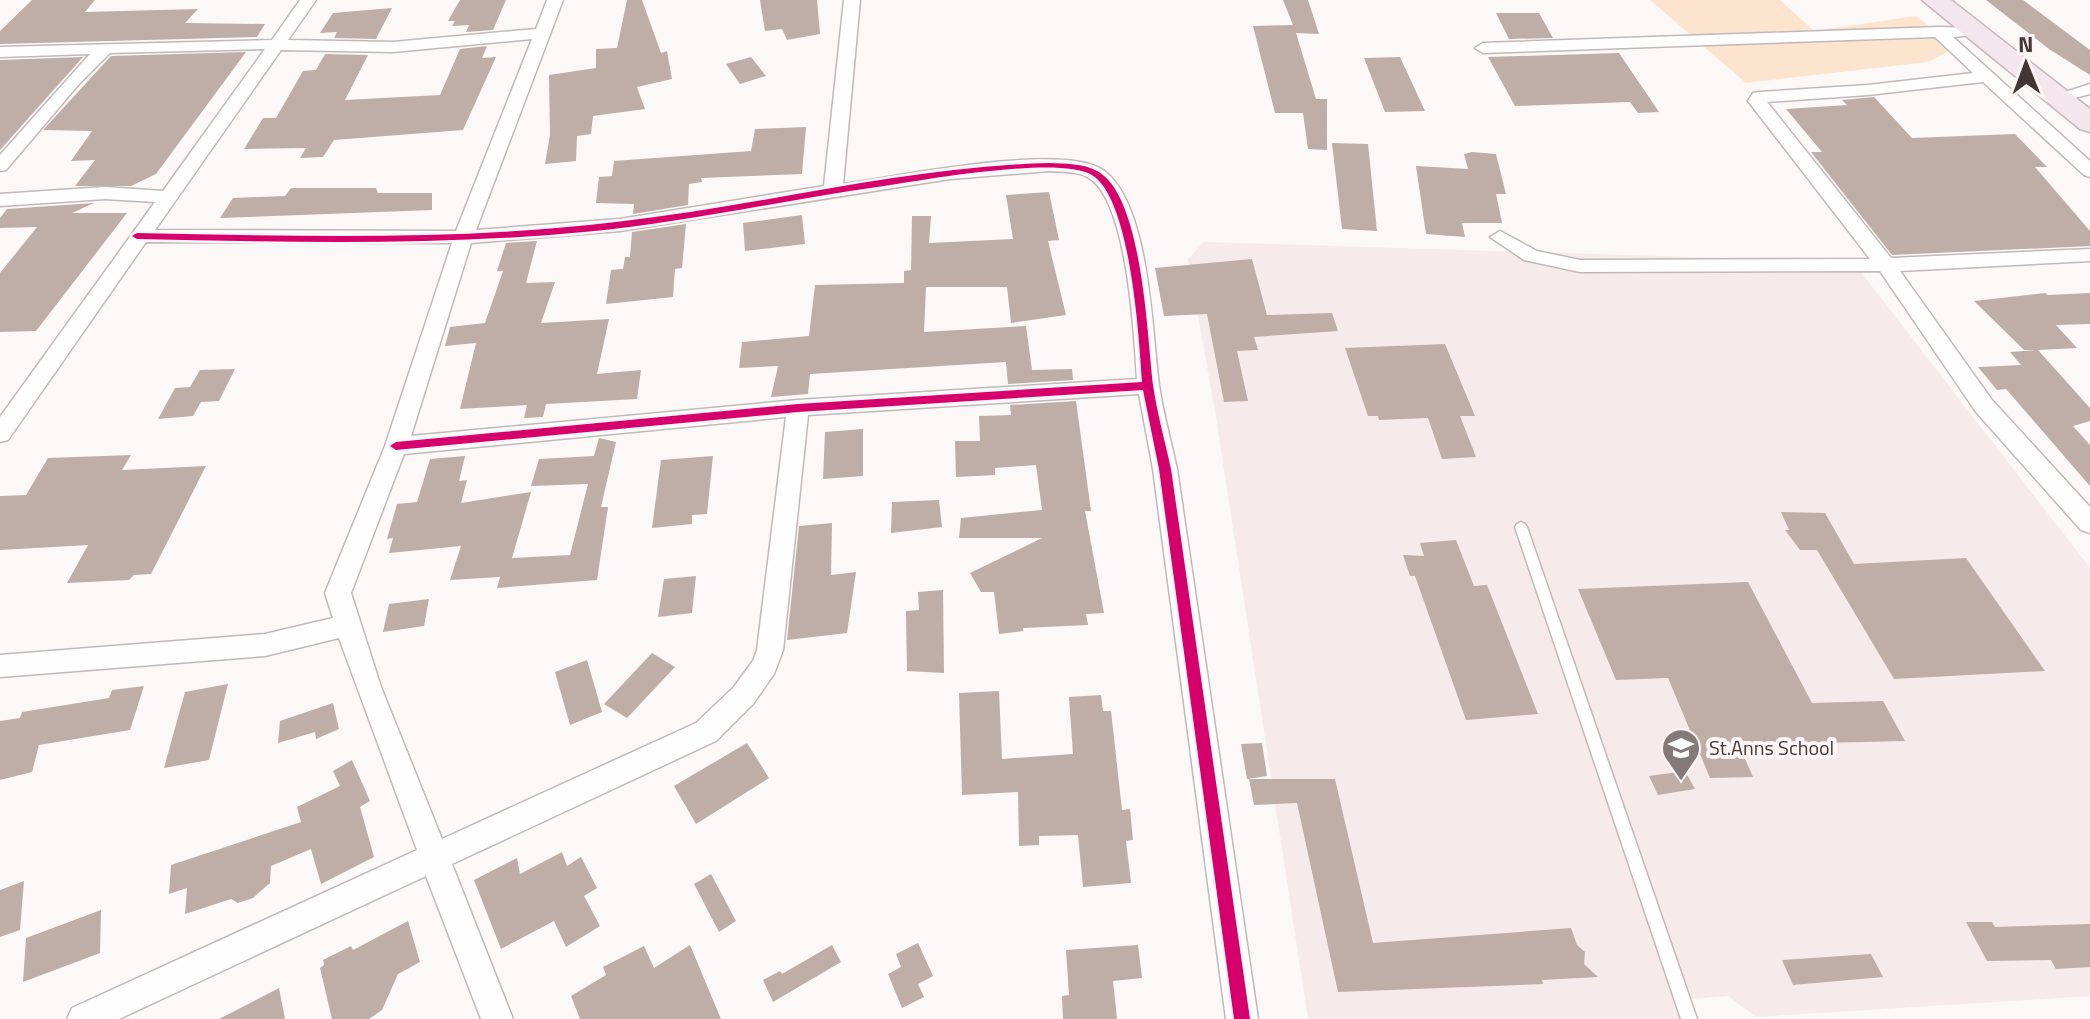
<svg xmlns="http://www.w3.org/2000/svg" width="2090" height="1019" viewBox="0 0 2090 1019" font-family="'Titillium Web',sans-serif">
<rect width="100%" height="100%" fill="#fcf8f8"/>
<polygon fill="#f6eaea" points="1204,242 1853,262 2090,568 2090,996 1756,1017 1728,996 1690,999 1682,1019 1308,1019 1216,417 1188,259"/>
<polygon fill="#fce4cf" points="1650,0 1780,0 1814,31 1916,16 1956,47 1928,62 1746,83"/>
<g fill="#bfada7">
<polygon points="32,0 95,0 85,12 198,9 185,23 265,24 257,37 0,44 0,31"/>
<polygon points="460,0 506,0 493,30 466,32 469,25 452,26 455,21 448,21"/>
<polygon points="627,0 642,0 661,53 667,51 672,79 637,87 645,109 593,116 591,134 577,136 576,161 545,164 550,135 549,75 596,68 596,49 617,48"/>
<polygon points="760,0 817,0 820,34 787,40 782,29 765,31"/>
<polygon points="1283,0 1308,0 1319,34 1296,33 1316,99 1327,99 1327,150 1308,149 1303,113 1275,113 1253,26 1293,25"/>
<polygon points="1986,0 2023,0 2090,50 2090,75 2049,49"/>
<polygon points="392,8 376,39 334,38 337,32 320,33 333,13"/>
<polygon points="1496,13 1539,13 1553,38 1509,39"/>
<polygon points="487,46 482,58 496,57 463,130 334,140 323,157 300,158 306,148 244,149 263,118 276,118 303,71 316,70 325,54 368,55 345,100 440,95 460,49"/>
<polygon points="246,52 156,174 131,186 75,186 95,160 71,161 92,131 43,130 111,56"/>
<polygon points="1619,53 1659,112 1638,113 1630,102 1515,106 1488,57"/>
<polygon points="83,57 0,150 0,60"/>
<polygon points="751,57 766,76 740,84 726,64"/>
<polygon points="1400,57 1425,111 1385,112 1364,58"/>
<polygon points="1874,97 1912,138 2015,134 2047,167 2035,167 2090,231 2090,246 1892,255 1811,152 1822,152 1786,109 1847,105 1842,100"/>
<polygon points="806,127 802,174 701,178 702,182 689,184 688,205 633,214 634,204 596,203 599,177 612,176 614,161 751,151 755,129"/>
<polygon points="1332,143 1368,144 1377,231 1342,229"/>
<polygon points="1472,152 1496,154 1506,194 1496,194 1502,223 1462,223 1465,237 1426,234 1416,166 1468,169 1464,154"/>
<polygon points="291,188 376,188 378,193 432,193 432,210 220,218 233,198 285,196"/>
<polygon points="1049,192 1059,240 1048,241 1066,315 1011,323 1007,287 926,287 924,332 1026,326 1032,370 1072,369 1073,380 1008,384 1006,362 810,374 808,394 771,397 778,366 739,368 742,342 809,336 815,285 904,283 904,271 911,270 912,216 931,216 929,243 1013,239 1006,195"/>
<polygon points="94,203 72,213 127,213 36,331 0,332 0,273 37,227 0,228 0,218 7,209"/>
<polygon points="802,215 805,244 745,251 743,223"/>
<polygon points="686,224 682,268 675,269 673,297 606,304 611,270 623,269 625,257 630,257 632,232"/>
<polygon points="537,241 526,283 555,282 541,323 609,319 597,374 641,370 637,399 546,404 543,417 524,418 527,405 460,409 476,343 445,346 450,327 485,323 503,271 497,271 506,243"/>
<polygon points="1252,259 1267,315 1332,313 1338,331 1254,337 1258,350 1237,351 1248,401 1224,402 1207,314 1164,316 1155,268"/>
<polygon points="2045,293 2048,295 2090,293 2090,324 2056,325 2077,348 2038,350 2090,408 2090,421 2073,426 2090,445 2090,486 2006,389 1997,390 1978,367 2021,365 2010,352 2037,350 2024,350 1974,301"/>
<polygon points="1445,344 1475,416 1460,416 1476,457 1442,459 1428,418 1379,420 1378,416 1368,416 1345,348"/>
<polygon points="235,369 219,401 201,402 193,416 158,419 175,388 190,387 200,370"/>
<polygon points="1076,401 1091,511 1085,511 1104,613 1086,614 1088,625 1023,628 1023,631 999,634 994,592 981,592 970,573 1042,538 959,538 961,518 1042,510 1036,465 995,468 995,475 956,477 955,441 980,441 979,416 1011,415 1010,405"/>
<polygon points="863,429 863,476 823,479 825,432"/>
<polygon points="599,438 616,442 601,507 608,507 597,580 497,588 500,577 450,580 461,546 389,553 393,538 387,539 397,504 417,502 430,459 465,456 459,481 467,480 461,503 531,492 512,558 570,555 588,484 531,486 539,459 594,456"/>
<polygon points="131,455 122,470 206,466 151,574 134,575 129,580 67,583 88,545 0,550 0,496 26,495 48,458"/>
<polygon points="713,456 707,514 692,515 692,524 652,528 661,460"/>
<polygon points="939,500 942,527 891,533 892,502"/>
<polygon points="1781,512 1825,513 1854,564 1966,558 2045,671 1894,679 1817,550 1800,550 1785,530 1789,530"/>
<polygon points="832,523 831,575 856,572 847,633 787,640 799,526"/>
<polygon points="1456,540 1474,586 1487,585 1538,714 1466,720 1415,576 1410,576 1403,555 1424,556 1420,543"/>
<polygon points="696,576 692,613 658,617 664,579"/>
<polygon points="1748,582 1812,703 1883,701 1905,741 1739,745 1753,777 1710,778 1668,678 1616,680 1578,589"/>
<polygon points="943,590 944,673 907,671 906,611 919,610 918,592"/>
<polygon points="429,599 424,626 383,632 389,604"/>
<polygon points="652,653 675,667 627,718 604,704"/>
<polygon points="587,660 602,712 570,725 555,672"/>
<polygon points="228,684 209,760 164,768 185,692"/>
<polygon points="144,686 130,730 39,745 32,772 0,780 0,721 20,718 22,712 109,698 112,690"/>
<polygon points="999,691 1002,759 1073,754 1069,697 1101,695 1103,711 1111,711 1122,810 1130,809 1133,840 1126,841 1131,883 1083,887 1078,835 1039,836 1039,845 1019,846 1018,792 962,795 959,693"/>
<polygon points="333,703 339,729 316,739 315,732 278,743 280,721"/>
<polygon points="747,743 769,778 696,824 674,786"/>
<polygon points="1262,743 1267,776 1247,779 1241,744"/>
<polygon points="352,760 370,801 360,807 374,857 321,884 311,849 271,866 270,883 253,898 238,903 231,899 185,914 187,888 169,894 171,865 301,822 297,807 340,786 333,771"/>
<polygon points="1685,771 1695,789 1658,795 1649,776"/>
<polygon points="1249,779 1335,779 1373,943 1571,928 1577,945 1585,952 1584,964 1598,977 1542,980 1543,984 1338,992 1297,803 1254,805"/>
<polygon points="562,852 567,866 581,857 597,888 584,896 600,926 566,947 554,921 501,949 474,880 517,858 520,874"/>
<polygon points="711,874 736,921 719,932 694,884"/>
<polygon points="24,881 20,930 0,937 0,890"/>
<polygon points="101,910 100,953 23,982 26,938"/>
<polygon points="408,921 420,962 398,974 382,1010 369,1019 332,1019 320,968 324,965 323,960 351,946 353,950"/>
<polygon points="1966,922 1992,922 1995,927 2090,924 2090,967 2056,969 2051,960 1987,961"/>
<polygon points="918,943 933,976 918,984 924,997 902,1008 888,974 901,967 896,954"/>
<polygon points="690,945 721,1019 580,1019 571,996 606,975 603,967 644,946 654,968"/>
<polygon points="832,945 841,962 773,1002 763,980 780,971 782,974"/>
<polygon points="1138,945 1142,978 1113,981 1117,1019 1063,1019 1062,996 1069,995 1066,950"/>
<polygon points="1871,954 1883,977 1793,985 1782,960"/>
<polygon points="279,988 285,1019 219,1019"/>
</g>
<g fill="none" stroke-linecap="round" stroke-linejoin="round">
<defs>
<polygon id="service" points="1521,522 1525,524 1527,527 1697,1019 1681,1019 1515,527 1517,524"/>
<g id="minor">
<path d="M300,0h16l-28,40 105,2 143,-13 11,-29h16l-87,230 144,-11 204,-33 20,-186h16l-17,184c53,-7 218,-42 260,-14 47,33 49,163 56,215 4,28 12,56 18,84l81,550h-32l-73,-550 -14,-75 -331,21 -25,235 -9,24 -21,30 -37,37 -264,123 61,155h-32l-55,-143 -307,143h-52l5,-11 345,-158 -78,-212 -74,18 -265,21v-22l265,-21 68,-16 -8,-25 60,-147 67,-203 -306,-1 -138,198 -8,2v-25l155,-215 -50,-3 -105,7v-12l105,-7 58,4 102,-142 -155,4 -31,31 -73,86 -6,1v-16l90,-101 -90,3v-10l272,-7zM532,39l-76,192 -301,-1 126,-180 112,2zM1049,171c14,1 32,0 43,9 36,30 42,153 45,199l-339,21 -387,36 60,-193 149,-12 330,-52zM786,417l-29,233 -4,11 -20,27 -37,35 -254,116 -61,-152 -30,-94 53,-139z"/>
<polygon points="1939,27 1982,28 1982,34 1953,37 2090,161 2090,177 2084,175 1983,82 1868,95 1767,102 1891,258 2090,249 2090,261 1900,271 1992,400 2090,507 2090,533 2081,530 1976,412 1880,271 1580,272 1524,260 1490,237 1500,231 1537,251 1580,260 1870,259 1748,101 1753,93 1759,92 1868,85 1973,73 1935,37 1483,53 1475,48 1483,43"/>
<polygon points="2090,84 2090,94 2059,102 2050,97"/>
</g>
<polygon id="trunk" points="1922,0 1951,0 2090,109 2090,132 2080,129"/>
</defs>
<use href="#service" stroke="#c1b9b9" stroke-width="3"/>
<use href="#minor" stroke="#c1b9b9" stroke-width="3"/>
<use href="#trunk" stroke="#c9b7be" stroke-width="3"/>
<use href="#service" fill="#fffefe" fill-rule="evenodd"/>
<use href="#minor" fill="#fffefe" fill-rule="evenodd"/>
<use href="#trunk" fill="#f3e6ec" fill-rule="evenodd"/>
<defs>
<path id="cycleway" d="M1049,163c16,1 34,0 48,8 46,24 50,166 56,214 4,28 12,56 18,84l79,550h-16l-75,-550 -16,-79 -345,22 -402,38 -6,-4 6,-4 402,-38 344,-22c-3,-44 -11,-183 -50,-207 -34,-20 -173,6 -215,12 -98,14 -195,36 -293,45 -149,14 -298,10 -447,7l-5,-3 5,-3c160,3 320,8 479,-11 145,-16 287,-55 433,-59z"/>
</defs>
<use href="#cycleway" stroke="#fef6f6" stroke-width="5"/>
<use href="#cycleway" fill="#d6006c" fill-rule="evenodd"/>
</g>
<defs>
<symbol id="school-pin" viewBox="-11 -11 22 30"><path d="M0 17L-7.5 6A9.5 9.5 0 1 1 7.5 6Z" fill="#847a7a" stroke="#fef6f6"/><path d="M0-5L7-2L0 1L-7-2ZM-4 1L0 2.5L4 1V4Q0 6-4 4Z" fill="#fff"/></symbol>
</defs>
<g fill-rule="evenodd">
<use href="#school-pin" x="1659" y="726" width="44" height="60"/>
</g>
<g text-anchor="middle" stroke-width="8" stroke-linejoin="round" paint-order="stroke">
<g font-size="20" fill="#443636" stroke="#fef6f6" text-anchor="start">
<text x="1709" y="755">St.Anns School</text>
</g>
</g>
<g transform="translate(2026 64) rotate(359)" stroke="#fef6f6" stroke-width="6" paint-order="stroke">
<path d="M0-6L14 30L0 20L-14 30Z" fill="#443636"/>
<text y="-12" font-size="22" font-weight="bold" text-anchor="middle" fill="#443636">N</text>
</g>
</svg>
